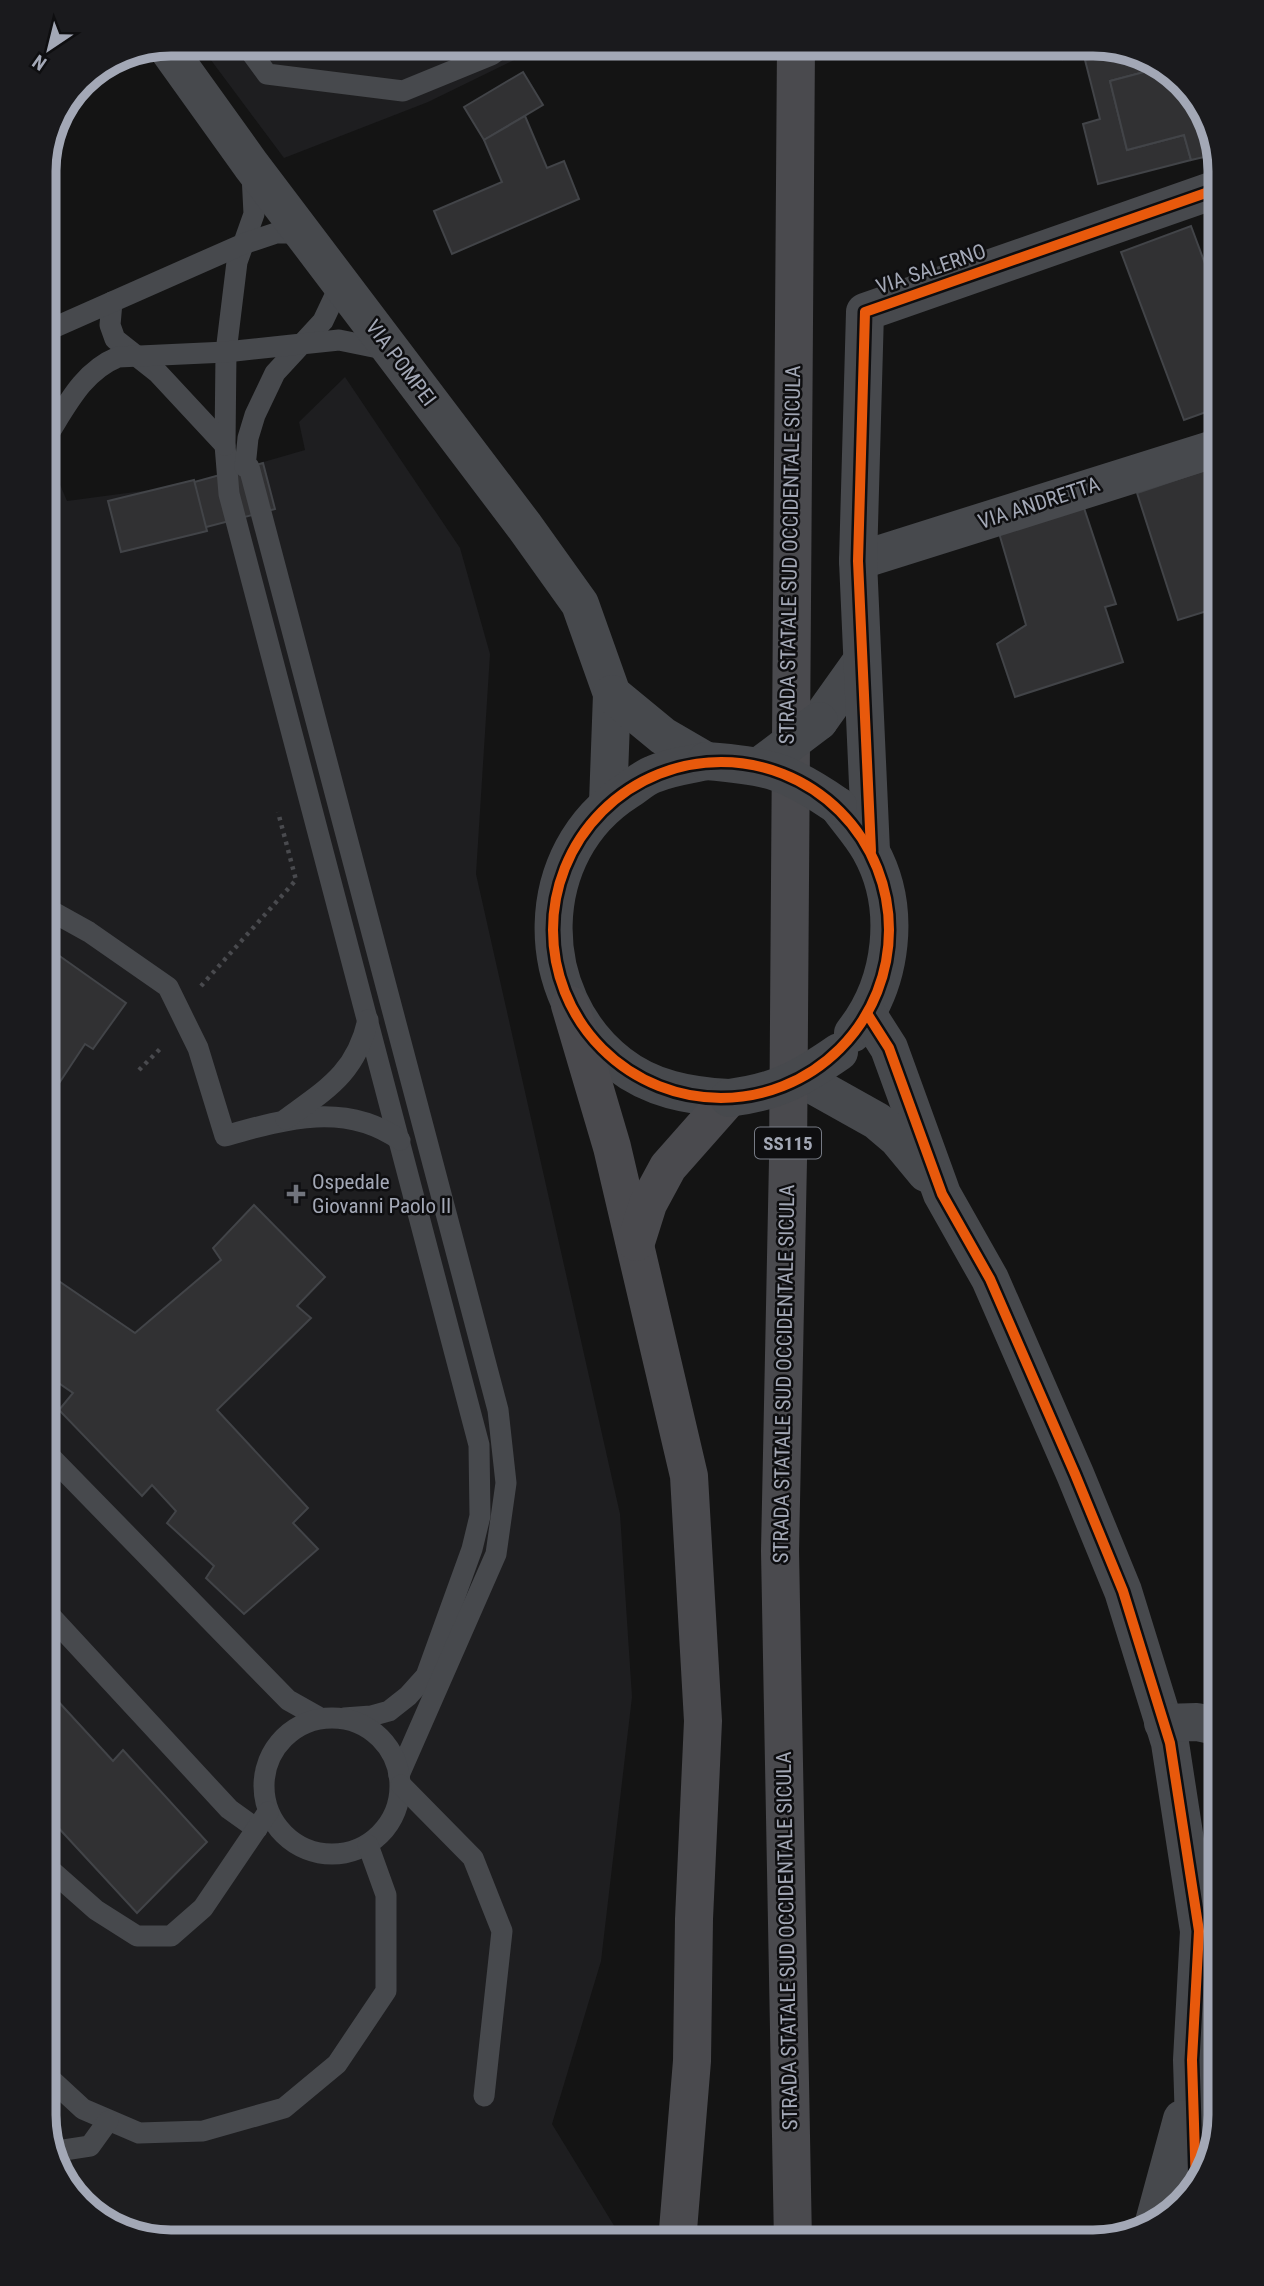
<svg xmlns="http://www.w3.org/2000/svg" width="1264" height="2286" viewBox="0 0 1264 2286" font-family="'Roboto Condensed',sans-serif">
<rect width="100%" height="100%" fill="#141414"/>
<g fill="#1e1e20">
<polygon points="199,44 547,44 428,102 284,158"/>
<polygon points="345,377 460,548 490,654 476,874 620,1514 632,1697 601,1961 552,2124 624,2242 163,2242 100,2221 54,2164 44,2115 44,447 67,501 180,486 305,450 299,422"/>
</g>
<g fill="#313133" stroke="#424448" stroke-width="2">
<polygon points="1058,44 1102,44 1104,49 1063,59"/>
<polygon points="1121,51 1163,67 1110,81 1127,150 1184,135 1191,160 1098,184 1083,124 1100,119 1085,60"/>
<polygon points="1163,67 1170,70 1210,122 1217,154 1191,160 1184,135 1127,150 1110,81"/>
<polygon points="523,72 543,105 484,140 464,107"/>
<polygon points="525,116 547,168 564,161 579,199 452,254 434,211 502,182 484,140"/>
<polygon points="1191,226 1220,304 1220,407 1184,420 1121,252"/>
<polygon points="263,463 275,509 191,531 180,486"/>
<polygon points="1220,465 1220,607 1178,620 1137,493"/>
<polygon points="194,480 207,531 121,552 108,501"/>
<polygon points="1083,505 1116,604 1105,607 1123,662 1015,697 997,644 1026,625 999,533"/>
<polygon points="44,945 126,1003 93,1049 85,1044 44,1106"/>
<polygon points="254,1205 325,1277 297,1306 311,1318 217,1410 308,1508 293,1523 318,1549 244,1614 206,1578 214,1566 167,1523 176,1511 152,1485 142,1496 59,1410 73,1393 44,1373 44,1271 135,1333 221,1260 213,1248"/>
<polygon points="44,1686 113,1761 123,1750 207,1842 137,1913 54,1823 44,1827"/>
</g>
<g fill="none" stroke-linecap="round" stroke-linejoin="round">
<g stroke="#494a4e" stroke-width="4.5" stroke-dasharray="3.5 5" stroke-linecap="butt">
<polyline points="201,986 296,880 278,812"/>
<polyline points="139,1070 163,1046"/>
</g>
<g stroke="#47494d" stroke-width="21">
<polyline points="245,44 267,74 403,91 491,55 507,44"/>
<polyline points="252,174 254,214 237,262 226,352 225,445 229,494 479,1445 480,1516 472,1549 426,1676 408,1696 389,1711 371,1716 344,1718"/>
<polyline points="341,283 323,321 275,373 255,415 248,438 245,467 249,467 498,1410 506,1483 496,1554 399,1775"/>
<polyline points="112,302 110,325 115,339 158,373 225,445"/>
<polyline points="44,332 243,244 276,233 302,233"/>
<path d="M44,441c21,-32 37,-69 74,-84l108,-5 113,-12 49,10"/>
<path d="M44,907l45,25 79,55 30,61 27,88c60,-17 120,-35 175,4"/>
<path d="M286,1119c41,-30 70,-46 82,-99"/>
<polyline points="44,1450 288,1700 320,1718"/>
<polyline points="44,1609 229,1809 257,1829"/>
<circle cx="332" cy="1786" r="68"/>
<polyline points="401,1785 473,1858 502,1931 484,2096"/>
<polyline points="44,1864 96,1910 137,1936 171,1936 203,1908 268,1812"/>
<polyline points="44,2073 83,2109 139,2133 203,2131 284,2108 337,2064 386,1991 386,1895 368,1845"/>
<polyline points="51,2152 90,2146 108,2121"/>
</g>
<g stroke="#47494d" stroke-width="38">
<polyline points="858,561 1220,447"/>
<polyline points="819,721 861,662"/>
<polyline points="871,851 858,561 865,312 1220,188"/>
</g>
<g stroke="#47494d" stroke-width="38">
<polyline points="165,45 251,165 525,527 580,604 612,694 608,803"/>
<polyline points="612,694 663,736 706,761"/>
<path d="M706,761c-17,4 -36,6 -52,13 -9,3 -18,11 -27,17 -96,61 -97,204 -8,273 32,25 70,32 110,34"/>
<path d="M838,806c10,14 23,28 32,44 32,57 23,133 -17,183"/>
<polyline points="868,1015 889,1048 942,1194 990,1279 1075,1474 1123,1591 1170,1743 1199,1931 1192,2060 1196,2188"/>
<polyline points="802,1079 877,1121 897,1138 926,1173"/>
<polyline points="1163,1723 1197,1722 1220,1727"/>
<polyline points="1154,2222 1182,2119"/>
</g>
<g stroke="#4a4a4e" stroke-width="38">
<polyline points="570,1005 612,1147 689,1476 703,1721 694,1919 692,2061 677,2242"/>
<polyline points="636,1242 648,1204 668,1167 729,1098"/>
<polyline points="793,2242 780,1551 788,1160 796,44"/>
</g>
<polyline stroke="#47494d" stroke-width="38" points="761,765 819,721"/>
<g stroke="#47494d" stroke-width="38">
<path d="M706,761c62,5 80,9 132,45"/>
<path d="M729,1098c48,-6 71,-19 110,-46"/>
</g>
<defs>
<g id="cycleway">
<circle cx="721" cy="930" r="168"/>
<polyline points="871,851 858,561 865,312 1220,188"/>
<polyline points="868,1015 889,1048 942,1194 990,1279 1075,1474 1123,1591 1170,1743 1199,1931 1192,2060 1196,2188"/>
</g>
</defs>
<use href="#cycleway" stroke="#0e0e10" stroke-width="15"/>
<use href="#cycleway" stroke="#e8590c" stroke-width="10"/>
</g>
<path fill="#71747d" stroke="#0e0e10" stroke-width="2.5" d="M292.5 1183.5h7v7h7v7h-7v7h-7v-7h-7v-7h7z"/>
<g text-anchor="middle" stroke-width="5" stroke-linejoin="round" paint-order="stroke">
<rect fill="#0e0e10" stroke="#767a84" stroke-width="2" x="755" y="1127.5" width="66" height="31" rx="5"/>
<g font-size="19" font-weight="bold" fill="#a3a8b6">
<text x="788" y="1150">SS115</text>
</g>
<g font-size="21" fill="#a3a8b6" stroke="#0e0e10">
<text transform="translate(931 269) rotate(-19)" y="7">VIA SALERNO</text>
<text transform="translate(401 363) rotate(53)" y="7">VIA POMPEI</text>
<text transform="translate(1039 503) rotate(-18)" y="7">VIA ANDRETTA</text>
<text transform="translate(790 555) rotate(-89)" y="7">STRADA STATALE SUD OCCIDENTALE SICULA</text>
<text transform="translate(784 1374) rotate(-89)" y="7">STRADA STATALE SUD OCCIDENTALE SICULA</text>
<text transform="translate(787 1941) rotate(-91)" y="7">STRADA STATALE SUD OCCIDENTALE SICULA</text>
</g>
<g font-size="21" fill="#a3a8b6" stroke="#0e0e10" text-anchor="start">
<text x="312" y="1189">Ospedale<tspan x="312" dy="24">Giovanni Paolo II</tspan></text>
</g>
</g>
<path d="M0 0H1264V2286H0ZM171 56H1093A115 115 0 0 1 1208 171V2115A115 115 0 0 1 1093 2230H171A115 115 0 0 1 56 2115V171A115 115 0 0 1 171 56Z" fill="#1a1a1d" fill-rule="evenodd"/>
<path fill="none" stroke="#a3a8b6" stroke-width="9" d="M171 56H1093A115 115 0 0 1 1208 171V2115A115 115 0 0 1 1093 2230H171A115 115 0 0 1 56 2115V171A115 115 0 0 1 171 56Z"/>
<g transform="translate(49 49) rotate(215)" stroke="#0e0e10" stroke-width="5" paint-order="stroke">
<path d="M0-5L12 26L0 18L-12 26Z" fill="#a3a8b6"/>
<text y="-10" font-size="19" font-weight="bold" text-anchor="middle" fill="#a3a8b6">N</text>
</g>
</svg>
